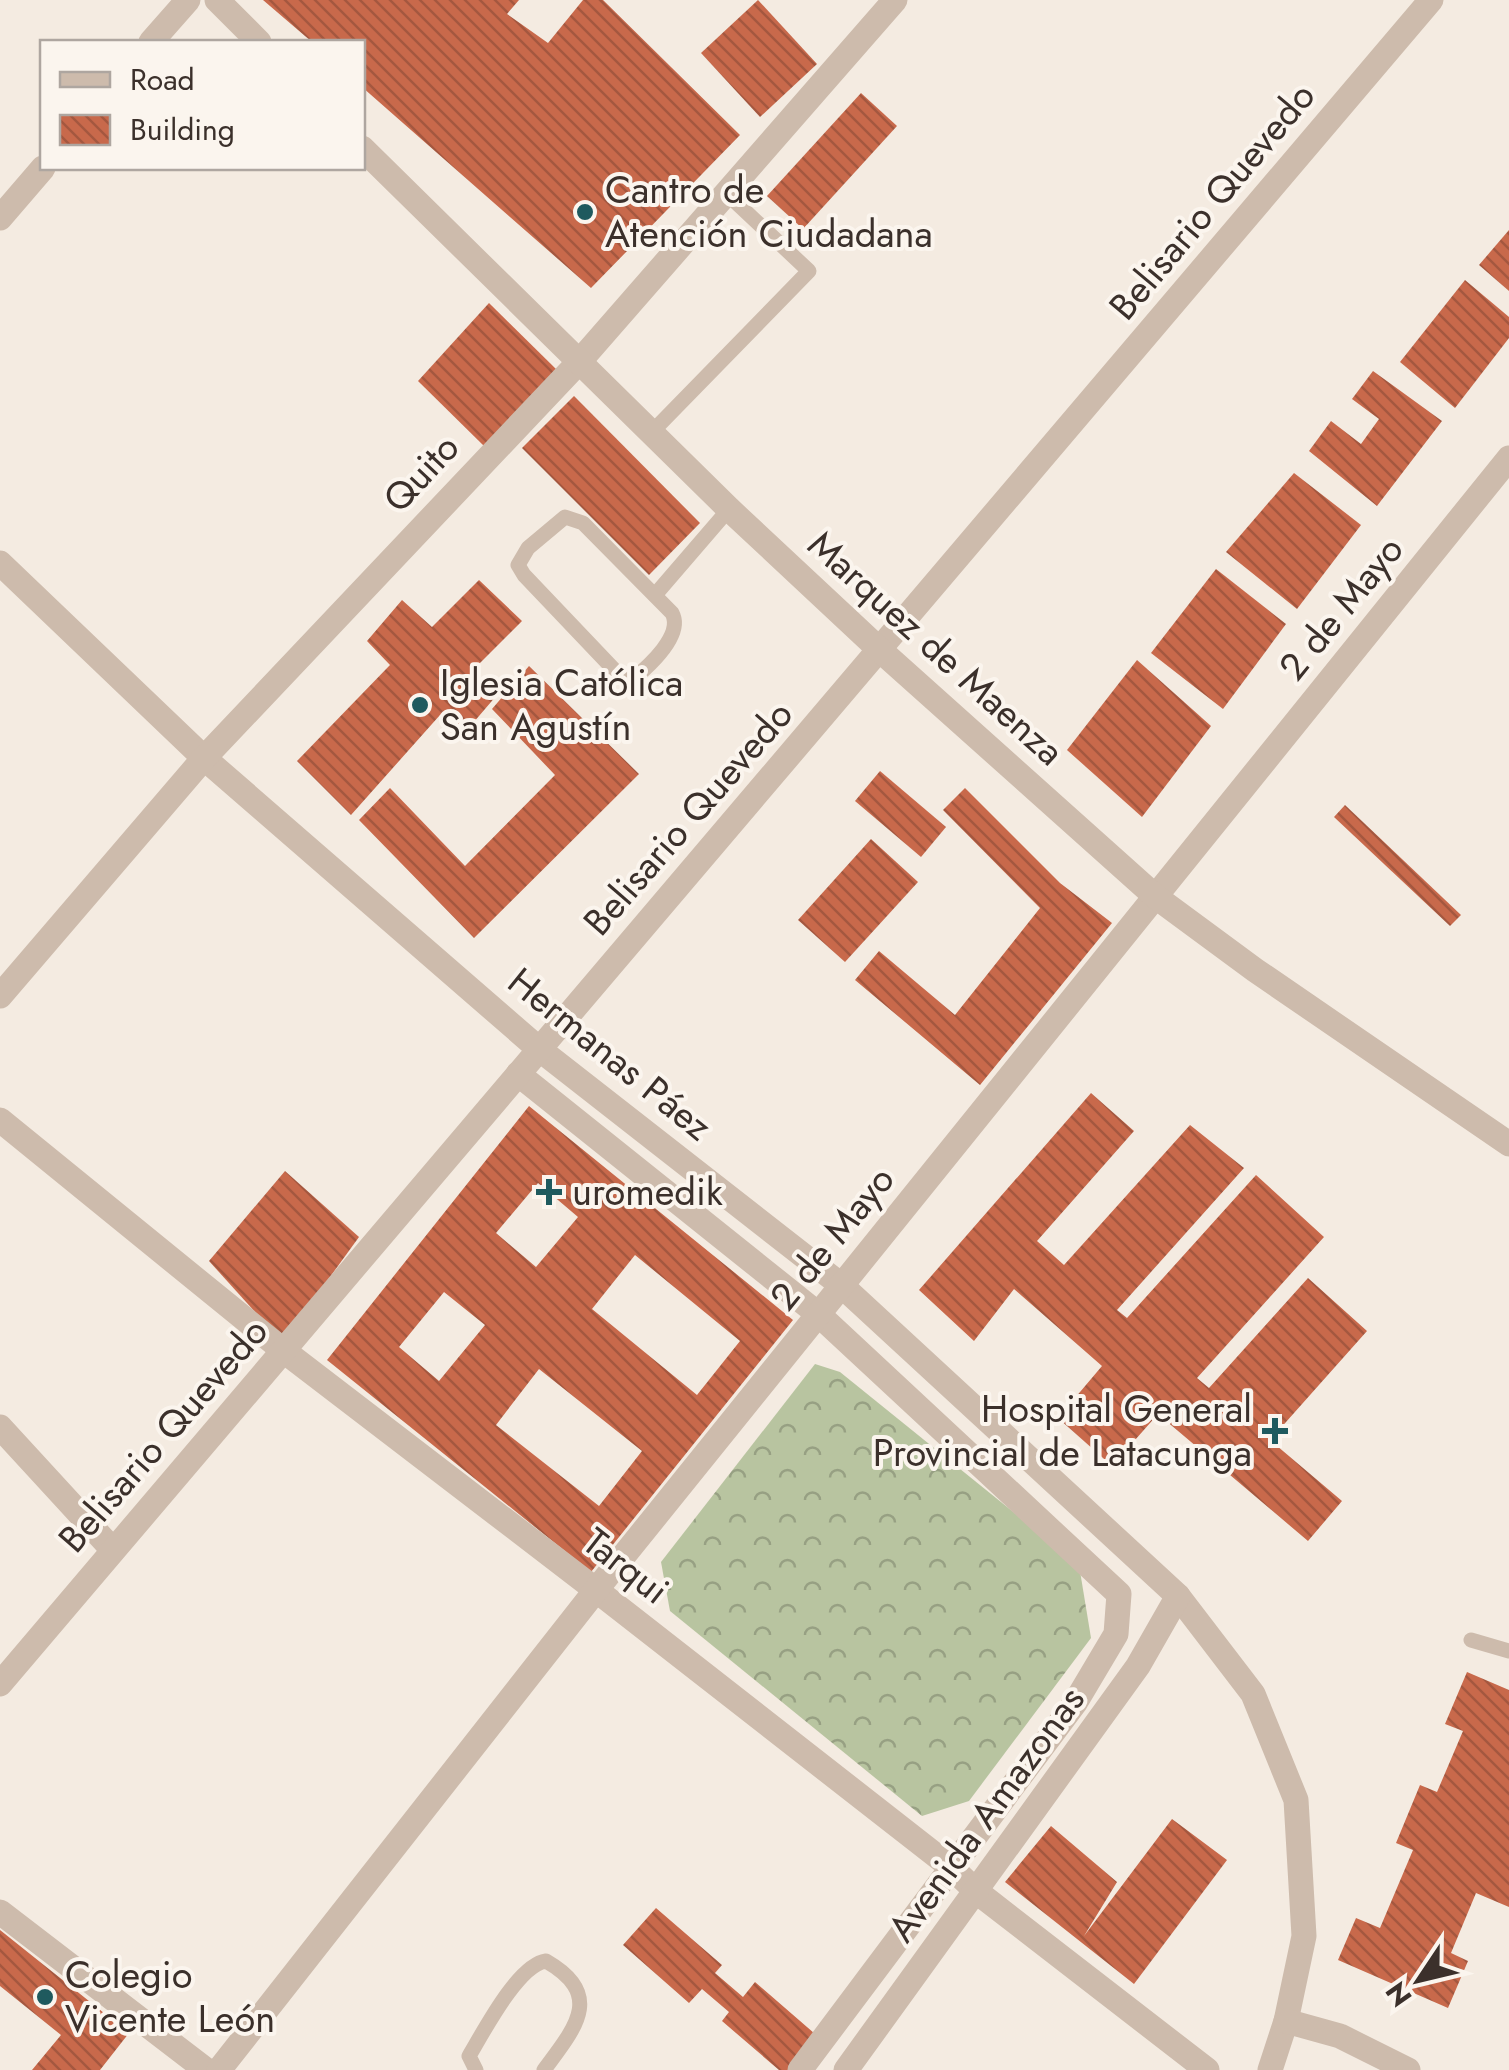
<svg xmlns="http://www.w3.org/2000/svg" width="1509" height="2070" viewBox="0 0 1509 2070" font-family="Jost,sans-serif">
<defs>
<pattern id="forest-crowns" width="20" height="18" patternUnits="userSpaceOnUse" patternTransform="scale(2.5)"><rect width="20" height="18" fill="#b8c4a0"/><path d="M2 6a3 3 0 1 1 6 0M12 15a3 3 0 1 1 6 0" fill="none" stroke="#97a083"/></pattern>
<pattern id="building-back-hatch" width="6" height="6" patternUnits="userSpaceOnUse" patternTransform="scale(2.5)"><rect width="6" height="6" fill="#c8694b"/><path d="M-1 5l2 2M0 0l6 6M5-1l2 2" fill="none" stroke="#a4573f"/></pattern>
</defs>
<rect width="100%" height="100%" fill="#f4ebe1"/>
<polygon fill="url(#forest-crowns)" points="815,1364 840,1372 1079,1565 1091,1638 969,1801 922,1816 670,1611 661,1562"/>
<g fill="url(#building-back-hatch)" fill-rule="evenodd">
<polygon points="263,0 519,0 507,14 548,43 583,0 603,0 740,135 591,288 362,87 362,42 312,42"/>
<polygon points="758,0 817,64 760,117 701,53"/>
<polygon points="861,93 897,126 803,229 767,196"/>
<polygon points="1509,230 1509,291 1479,265"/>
<polygon points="1465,280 1509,317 1509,338 1455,408 1400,362"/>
<polygon points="489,303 557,370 485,447 418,381"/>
<polygon points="1373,371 1442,421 1377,506 1309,451 1331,421 1361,444 1379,419 1352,399"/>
<polygon points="574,396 700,523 649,575 522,448"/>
<polygon points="1294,473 1361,525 1297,609 1226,552"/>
<polygon points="1216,569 1286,624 1223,709 1151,653"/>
<polygon points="479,580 522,621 472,671 497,695 461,737 440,715 351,815 297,761 390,665 367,641 402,600 432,627"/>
<polygon points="1137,660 1211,726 1142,817 1067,750"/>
<polygon points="529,666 639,774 474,938 359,820 390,788 465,866 555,775 492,709"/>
<polygon points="880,771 946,827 921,857 855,801"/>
<polygon points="965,788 1060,883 1112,923 980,1085 855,980 879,951 955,1015 1040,908 943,810"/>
<polygon points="1345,805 1461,915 1450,926 1334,817"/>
<polygon points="871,839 918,882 845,962 798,920"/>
<polygon points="1091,1093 1134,1131 1037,1241 1064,1265 1190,1125 1244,1168 1117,1310 1127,1318 1256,1175 1324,1237 1197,1378 1209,1388 1308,1278 1367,1331 1270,1440 1342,1501 1308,1541 1158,1414 1112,1466 1058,1418 1102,1366 1014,1289 974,1341 919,1290"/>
<path d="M529,1106l264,214 -202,252 -264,-212zM538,1183l40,34 -42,50 -40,-34zM635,1255l105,86 -43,54 -105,-86zM444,1292l41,33 -46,56 -40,-34zM539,1369l103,82 -43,55 -103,-81z"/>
<polygon points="285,1171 359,1237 285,1339 256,1313 209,1261"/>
<polygon points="1467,1672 1509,1690 1509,1907 1476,1893 1451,1953 1468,1961 1448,2008 1338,1960 1356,1918 1380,1928 1413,1850 1396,1843 1420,1785 1437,1792 1463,1731 1445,1724"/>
<polygon points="1172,1819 1227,1860 1134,1984 1005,1882 1051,1826 1117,1882 1084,1936"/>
<polygon points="656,1908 722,1965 715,1973 743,1997 755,1982 822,2040 796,2070 779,2070 722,2021 729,2012 702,1989 689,2003 623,1945"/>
<polygon points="0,1930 129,2033 100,2070 32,2070 61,2035 0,1986"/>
</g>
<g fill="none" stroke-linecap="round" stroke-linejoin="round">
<g stroke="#cdbbac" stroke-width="15">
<polyline points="651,433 809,271 725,192"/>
<path d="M565,517l18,6 89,90c12,22 -23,53 -40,67l-10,-2 -98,-103 -6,-10 10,-17z"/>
<polyline points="655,595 729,509"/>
<polyline points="1471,1640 1509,1651"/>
<path d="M476,2070l-7,-14c15,-25 49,-91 77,-95 59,34 29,67 -2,109"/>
</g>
<g stroke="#cdbbac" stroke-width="25">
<polyline points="151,42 188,0"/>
<polyline points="0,218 43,168"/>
<polyline points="0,563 204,758 539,1049 841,1285 1178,1596 1253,1694 1296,1800 1304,1936 1286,2021 1270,2070"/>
<polyline points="0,996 204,758 579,362 895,0"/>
<polyline points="518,1074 818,1314 1119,1594 1116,1634 1075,1703 800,2070"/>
<polyline points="0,1120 284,1351 596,1590 952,1868 977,1892 1207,2070"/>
<polyline points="0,1427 113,1550"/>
<polyline points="0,1684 1431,0"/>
<polyline points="0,1912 206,2070"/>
<polyline points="1286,2021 1340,2036 1408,2070"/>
<polyline points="219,2070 596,1590 1509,458"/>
<polyline points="846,2070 1138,1666 1178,1596"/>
</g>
<g stroke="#cdbbac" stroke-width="25">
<polyline points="217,0 259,42"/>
<polyline points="362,148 729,509 881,651 1156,897 1255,970 1509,1144"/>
</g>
</g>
<g fill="#1f5a5e" stroke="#fbf5ee" stroke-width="4">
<circle cx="585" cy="212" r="10"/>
<circle cx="420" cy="705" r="10"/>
<path d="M544 1177h10v10h10v10h-10v10h-10v-10h-10v-10h10z"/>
<path d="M1270 1416h10v10h10v10h-10v10h-10v-10h-10v-10h10z"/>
<circle cx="45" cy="1997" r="10"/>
</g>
<g text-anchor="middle" stroke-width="8" stroke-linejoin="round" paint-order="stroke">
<g font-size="38" fill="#3b302b" stroke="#fbf5ee" text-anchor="start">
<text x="605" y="203">Cantro de<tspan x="605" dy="44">Atención Ciudadana</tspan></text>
<text x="440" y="696">Iglesia Católica<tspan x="440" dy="44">San Agustín</tspan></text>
<text x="572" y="1205">uromedik</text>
<text x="1252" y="1422" text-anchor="end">Hospital General<tspan x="1252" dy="44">Provincial de Latacunga</tspan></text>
<text x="65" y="1988">Colegio<tspan x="65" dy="44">Vicente León</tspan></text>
</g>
<g font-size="38" fill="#3b302b" stroke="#fbf5ee">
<text transform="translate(1212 201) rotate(-50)" y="13">Belisario Quevedo</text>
<text transform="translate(421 473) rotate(-47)" y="13">Quito</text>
<text transform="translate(1341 608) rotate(-51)" y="13">2 de Mayo</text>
<text transform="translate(936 648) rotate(42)" y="13">Marquez de Maenza</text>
<text transform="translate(688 818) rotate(-49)" y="13">Belisario Quevedo</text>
<text transform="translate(610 1054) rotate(39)" y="13">Hermanas Páez</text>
<text transform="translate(832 1238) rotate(-51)" y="13">2 de Mayo</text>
<text transform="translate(163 1435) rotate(-49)" y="13">Belisario Quevedo</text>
<text transform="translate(626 1566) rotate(38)" y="13">Tarqui</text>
<text transform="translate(986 1814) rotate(-54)" y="13">Avenida Amazonas</text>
</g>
</g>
<rect x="40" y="40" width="325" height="130" fill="#fbf5ee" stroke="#aea6a0" stroke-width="2.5"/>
<rect x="60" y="72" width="50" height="15" fill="#cdbbac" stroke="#aea6a0" stroke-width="2.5"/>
<text x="130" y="90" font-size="30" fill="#3b302b">Road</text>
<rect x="60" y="115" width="50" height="30" fill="url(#building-back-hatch)" stroke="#aea6a0" stroke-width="2.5"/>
<text x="130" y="140" font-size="30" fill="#3b302b">Building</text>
<g transform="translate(1419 1980) rotate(235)" stroke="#fbf5ee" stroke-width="8" paint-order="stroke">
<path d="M0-8L18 38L0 25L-18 38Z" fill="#3b302b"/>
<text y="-15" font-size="28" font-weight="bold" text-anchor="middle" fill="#3b302b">N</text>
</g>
</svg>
